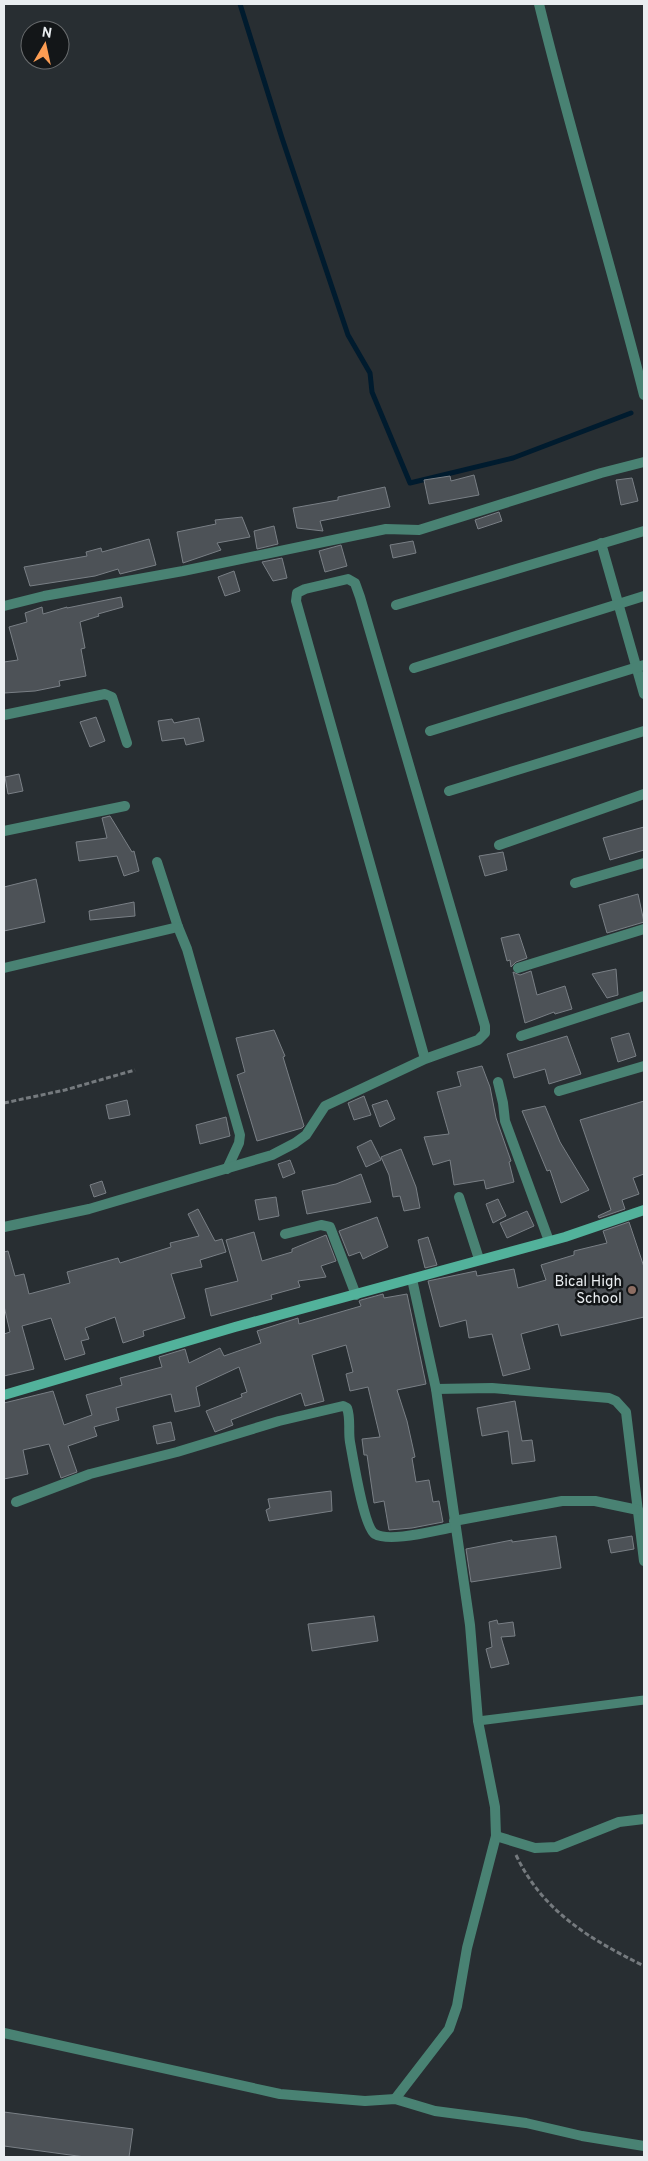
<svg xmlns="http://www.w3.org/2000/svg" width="648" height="2161" viewBox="0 0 648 2161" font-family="Overpass,sans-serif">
<rect width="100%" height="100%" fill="#282e32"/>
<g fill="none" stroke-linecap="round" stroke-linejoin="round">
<polyline stroke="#001b2e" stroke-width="5" points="240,4 282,138 348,335 370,373 372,392 410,483 513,458 631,413"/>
</g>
<g fill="#4d5257" stroke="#797f85">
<polygon points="474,475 479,495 429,504 424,480 450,476 451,481"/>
<polygon points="632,478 638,501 621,505 616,480"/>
<polygon points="385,487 390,507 320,521 323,531 297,528 293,508 338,500 338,497"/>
<polygon points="499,512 502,521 478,529 475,520"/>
<polygon points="242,517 250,537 217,543 221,550 183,563 177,532 216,524 215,520"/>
<polygon points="274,526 278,544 257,549 254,531"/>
<polygon points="149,539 156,565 120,574 118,569 95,576 30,586 24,567 87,556 86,552 101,548 102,552"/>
<polygon points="413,541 416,553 393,558 390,545"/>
<polygon points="341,545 347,566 325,572 319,551"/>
<polygon points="282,558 287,578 273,581 262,562"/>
<polygon points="234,571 240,591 225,596 218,577"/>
<polygon points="121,597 123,607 98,614 99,616 80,622 85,648 81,649 86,676 59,681 60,686 35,691 4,693 4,662 18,660 9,627 27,622 25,613 42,607 43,614 67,607 67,608"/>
<polygon points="96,717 105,741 90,747 80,722"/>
<polygon points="199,718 204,741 186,745 184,738 162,741 158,721 172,719 174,723"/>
<polygon points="19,774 23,791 8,794 5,777"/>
<polygon points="110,816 132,852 134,851 139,871 124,876 117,856 79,861 76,842 107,838 102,818"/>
<polygon points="644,827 644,850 610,860 603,838"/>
<polygon points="503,852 507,870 485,876 479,856"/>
<polygon points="36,879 45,922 4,931 4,887"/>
<polygon points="638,894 644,922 607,933 599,905"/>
<polygon points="134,902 135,916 90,920 89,911"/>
<polygon points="519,934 527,958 516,962 511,967 510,960 507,961 501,938"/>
<polygon points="616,969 618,995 607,998 592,974"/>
<polygon points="531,971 537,995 565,986 572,1009 555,1014 554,1012 525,1023 513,972 520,975"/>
<polygon points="274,1030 285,1056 283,1057 304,1126 302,1128 257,1141 237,1075 245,1072 236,1038"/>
<polygon points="629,1033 636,1056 618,1062 611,1038"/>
<polygon points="567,1036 581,1074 549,1084 545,1069 514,1078 507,1054"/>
<polygon points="482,1066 490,1087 496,1118 511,1161 509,1162 514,1182 486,1189 484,1180 454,1185 450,1160 433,1165 424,1137 449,1134 437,1092 461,1086 457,1072"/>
<polygon points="364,1096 371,1115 354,1120 348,1103"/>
<polygon points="127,1100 130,1115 109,1119 106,1105"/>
<polygon points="387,1100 395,1119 380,1127 372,1105"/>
<polygon points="644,1101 644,1174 633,1178 639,1194 622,1200 625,1209 599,1218 598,1216 611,1210 580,1120"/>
<polygon points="545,1106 560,1142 589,1190 561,1203 550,1170 547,1171 522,1111"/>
<polygon points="226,1117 230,1136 200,1144 196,1125"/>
<polygon points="371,1140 381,1160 366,1167 357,1147"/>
<polygon points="401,1149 416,1187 420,1208 404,1211 400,1196 393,1197 389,1175 381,1157"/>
<polygon points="290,1160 295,1173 283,1178 278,1164"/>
<polygon points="361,1174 371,1202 307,1214 302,1191 336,1184"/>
<polygon points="102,1181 106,1193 94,1197 90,1185"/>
<polygon points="276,1197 279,1216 259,1220 255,1200"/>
<polygon points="498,1199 506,1216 493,1223 486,1204"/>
<polygon points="198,1209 215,1241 222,1239 226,1252 200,1260 202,1267 171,1274 185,1318 143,1331 144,1336 123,1343 115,1317 85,1328 89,1339 81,1341 85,1354 65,1360 51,1318 22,1326 34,1369 4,1376 4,1334 10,1332 4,1306 4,1252 8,1251 15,1276 24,1274 29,1294 70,1283 67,1272 118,1258 120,1263 171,1247 170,1243 199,1236 188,1214"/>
<polygon points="527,1211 534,1226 507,1238 500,1223"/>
<polygon points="377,1217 388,1247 363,1259 360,1252 349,1256 339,1231"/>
<polygon points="629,1222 644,1267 644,1317 561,1336 558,1324 521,1334 530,1369 503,1376 492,1334 469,1338 466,1320 440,1327 428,1281 476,1271 477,1276 514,1269 518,1288 546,1280 541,1265 574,1255 574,1251 607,1243 603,1231"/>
<polygon points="254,1232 262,1261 292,1252 292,1249 326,1235 336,1261 321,1266 326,1277 298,1281 300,1287 271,1295 272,1299 211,1316 205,1289 238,1281 226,1240"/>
<polygon points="428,1237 437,1265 425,1268 418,1240"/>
<polygon points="383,1294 384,1298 407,1294 426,1384 397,1390 407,1421 415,1457 412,1458 416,1482 429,1480 433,1502 439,1501 443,1522 412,1528 389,1530 384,1501 374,1503 367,1455 364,1455 362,1439 380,1437 368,1387 350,1391 346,1374 353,1372 346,1345 312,1355 324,1401 305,1406 301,1393 231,1420 233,1425 215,1432 206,1411 242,1397 241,1394 247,1392 239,1367 196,1387 200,1406 175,1412 171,1394 116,1408 119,1420 94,1427 97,1436 68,1446 77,1472 61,1478 49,1444 23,1450 28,1474 4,1479 4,1403 53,1391 64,1425 92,1415 86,1395 122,1385 120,1378 162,1367 159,1357 185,1349 189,1363 220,1348 224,1356 261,1343 257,1331 298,1318 299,1324 361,1306 359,1301 361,1300"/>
<polygon points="515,1401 522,1441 532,1440 535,1461 512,1464 508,1431 482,1436 477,1408"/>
<polygon points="171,1422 175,1440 157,1444 153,1426"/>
<polygon points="331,1491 332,1511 269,1521 266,1510 270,1508 268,1499"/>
<polygon points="556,1536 561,1568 471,1582 466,1549 512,1540 512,1542"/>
<polygon points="632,1536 634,1549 611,1553 608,1540"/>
<polygon points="374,1616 378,1641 312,1651 308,1624"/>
<polygon points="497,1620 498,1624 513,1622 515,1636 501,1637 509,1664 491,1668 486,1649 492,1647 489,1622"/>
<polygon points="4,2112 133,2129 129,2157 85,2157 4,2146"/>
</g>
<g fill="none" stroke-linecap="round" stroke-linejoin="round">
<g stroke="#757a7e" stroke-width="3" stroke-dasharray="5 2.5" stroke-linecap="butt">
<polyline points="4,1103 65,1090 135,1070"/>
<path d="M516,1855c27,57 74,84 128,111"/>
</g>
<polyline stroke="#498273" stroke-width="9" points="478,1721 644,1700"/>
<g stroke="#498273" stroke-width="10">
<path d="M539,4c32,131 72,260 105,391"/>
<polyline points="601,543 644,694"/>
<polyline points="396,605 644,531"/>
<polyline points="4,606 44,596 183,571 386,529 419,530 601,473 644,462"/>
<polyline points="414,668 644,596"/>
<polyline points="4,715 105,694 112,697 127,743"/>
<polyline points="430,731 644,665"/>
<polyline points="449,791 644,731"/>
<polyline points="4,831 125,806"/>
<polyline points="499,845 644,794"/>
<polyline points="157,862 178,927"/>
<polyline points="575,883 644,863"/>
<polyline points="4,968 178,927 187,949 240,1135 239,1143 227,1169"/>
<polyline points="518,968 644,929"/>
<polyline points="521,1036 644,996"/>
<polyline points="498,1082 503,1103 505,1121 549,1241"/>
<polyline points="559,1091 644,1066"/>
<polyline points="459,1197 479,1259"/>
<polyline points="4,1227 89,1209 272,1155 295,1143 306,1135 325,1106 425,1059 478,1040 485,1033 485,1026 360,597 355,583 348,579 305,589 297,593 296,601 425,1059"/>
<polyline points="285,1234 321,1225 330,1227 356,1295"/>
<polyline points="436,1389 492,1388 609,1398 616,1401 626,1412 644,1561"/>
<path d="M16,1502l74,-28 87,-22 102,-31 64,-15 4,2c4,11 1,23 3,34 3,16 14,86 25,92 15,9 61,-4 80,-7"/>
<polyline points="454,1521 562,1501 595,1501 638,1510"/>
<polyline points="496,1836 535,1848 556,1847 619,1822 644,1819"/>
<polyline points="4,2033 280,2094 365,2101 395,2099 435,2111 526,2123 582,2136 644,2146"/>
<polyline points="395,2099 449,2029 457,2006 467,1948 496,1836 495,1807 478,1721 470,1625 436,1389 412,1279"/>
</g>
<polyline stroke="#52b29b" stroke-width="10" points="4,1395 235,1327 565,1237 644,1210"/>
</g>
<circle fill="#8d6e63" stroke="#131618" stroke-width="2" cx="632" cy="1290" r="5"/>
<g text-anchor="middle" stroke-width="5" stroke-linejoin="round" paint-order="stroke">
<g font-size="15" fill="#e9edf0" stroke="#131618" text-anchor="end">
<text x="622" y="1286">Bical High<tspan x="622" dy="17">School</tspan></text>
</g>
</g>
<rect width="648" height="2161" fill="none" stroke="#e9edf0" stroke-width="10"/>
<g transform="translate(45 45) rotate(9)"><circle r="24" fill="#131618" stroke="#696c6e"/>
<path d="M0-4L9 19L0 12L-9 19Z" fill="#fc9d53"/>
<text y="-8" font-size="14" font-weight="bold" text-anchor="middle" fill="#e9edf0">N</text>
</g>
</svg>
